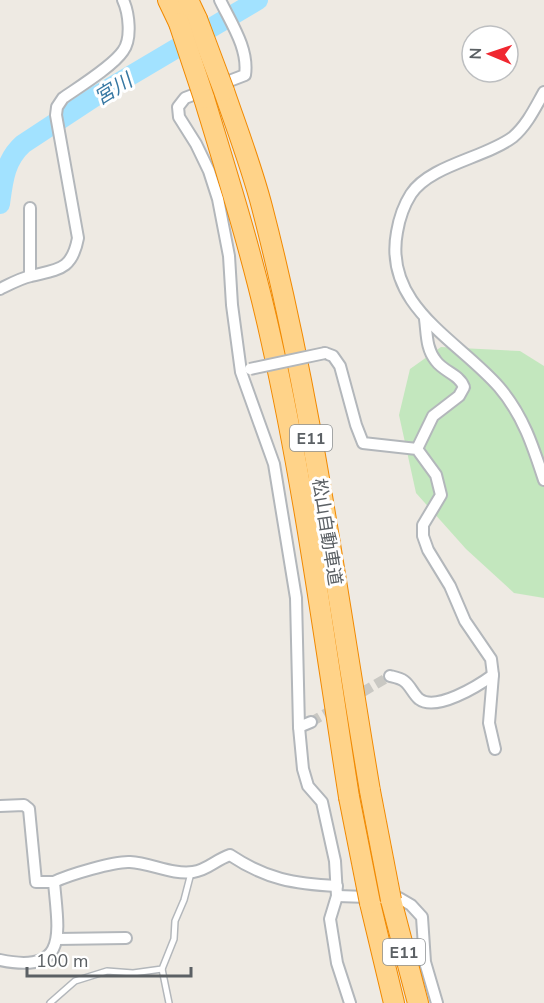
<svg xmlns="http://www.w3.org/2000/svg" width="544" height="1003" viewBox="0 0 544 1003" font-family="'Nunito Sans','Noto Sans JP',sans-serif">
<rect width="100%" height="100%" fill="#eeeae3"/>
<polygon fill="#c3e7be" points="441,347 520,351 544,366 544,598 514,593 466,549 416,493 399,415 410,369"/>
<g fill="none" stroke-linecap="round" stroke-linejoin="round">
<path stroke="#a2e2ff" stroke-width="20" d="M0,204c3,-23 5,-44 23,-60l73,-48 162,-96"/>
<polyline stroke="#c9c8c3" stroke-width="10" stroke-dasharray="10 5" stroke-linecap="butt" points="311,722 390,676"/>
<defs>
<g id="service">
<polyline points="162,969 169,1003"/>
<polyline points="50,1003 75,981 107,971 133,973 162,969 174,939 175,921 184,900 191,873"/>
</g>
<g id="minor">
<path d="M220,0c11,23 29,49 25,75l-60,23 -7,9 1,10 17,27 13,27 9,28 11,57 3,49 9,67 33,92 22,134 3,129 4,42 5,17 14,16 13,59 2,35 -7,23 7,44 13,40"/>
<path d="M544,92c-9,16 -17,33 -31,45 -28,21 -83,28 -102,57 -7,11 -12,26 -14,38 -14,74 61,108 102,155 24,28 34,59 45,93"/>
<polyline points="30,276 30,208"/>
<path d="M0,289c10,-5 21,-11 31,-13 28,-7 41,-6 47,-38l-22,-123 1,-8 6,-9c16,-11 50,-32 60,-47 9,-12 6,-38 0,-51"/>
<polyline points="325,353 333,356 340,366 356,425 363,443 417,449 436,475 441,495 423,525 423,536 428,550 450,586 465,621 491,659 493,675 489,723 495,749"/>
<path d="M417,449l16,-33 26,-20 5,-9c-5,-13 -20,-15 -28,-26 -10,-12 -9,-27 -11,-42"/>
<path d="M390,676c4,1 10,2 14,5 6,4 9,13 15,18 17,13 59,-13 74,-24"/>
<polyline points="299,727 311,722"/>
<polyline points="0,806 24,805 29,809 36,882 54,882"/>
<polyline points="337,896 399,898 411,905 422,917 425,962 437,1003"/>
<polyline points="57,939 126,938"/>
<path d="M0,960c70,15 58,-29 54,-78 14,-7 61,-21 76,-20 21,1 42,13 63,10 15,-2 22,-12 37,-17 36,24 64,29 107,31"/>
</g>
<g id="motorway">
<polyline points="168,0 179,23"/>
<polyline points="188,0 197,19"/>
<path d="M224,91c13,38 28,77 38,116 50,192 75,389 108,584"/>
<path d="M204,98c24,79 49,159 67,241 34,151 54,305 78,458"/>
<polyline points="391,900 418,1003"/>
<polyline points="370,903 394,1003"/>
</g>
</defs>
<use href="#service" stroke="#b3b7bb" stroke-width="8"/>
<use href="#minor" stroke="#b3b7bb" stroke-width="14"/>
<use href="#motorway" stroke="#f18900" stroke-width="22"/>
<use href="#service" stroke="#fff" stroke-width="5"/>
<use href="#minor" stroke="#fff" stroke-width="10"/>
<use href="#motorway" stroke="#ffd389" stroke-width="20"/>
<defs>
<polyline id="minor-bridge" points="250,369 325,353"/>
<g id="motorway-bridge">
<polyline points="197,19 224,91"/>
<polyline points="179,23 204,98"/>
<polyline points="370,791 391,900"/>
<polyline points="349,797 370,903"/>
</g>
</defs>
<use href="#minor-bridge" stroke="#b3b7bb" stroke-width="14" stroke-linecap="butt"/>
<use href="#motorway-bridge" stroke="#f18900" stroke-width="22" stroke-linecap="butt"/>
<use href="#minor-bridge" stroke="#fff" stroke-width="10"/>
<use href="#motorway-bridge" stroke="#ffd389" stroke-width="20"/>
</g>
<g text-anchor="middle" stroke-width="6" stroke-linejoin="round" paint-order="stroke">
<g fill="#fff" stroke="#8c9092" stroke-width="1.5">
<rect x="290" y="425" width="42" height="26" rx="4.5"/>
<rect x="383" y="939" width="42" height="26" rx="4.5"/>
</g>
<g font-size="16" font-weight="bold" fill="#5b6064">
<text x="311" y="444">E11</text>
<text x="404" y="958">E11</text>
</g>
<g font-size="18" fill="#5b6064" stroke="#fff">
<text transform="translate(327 532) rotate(81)" y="6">松山自動車道</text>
</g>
<g font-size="20" font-style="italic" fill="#3778a3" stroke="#fff">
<text transform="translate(113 89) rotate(-32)" y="7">宮川</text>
</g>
</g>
<g transform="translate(490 54) rotate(272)"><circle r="28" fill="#ffffff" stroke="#bdbfc1" stroke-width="1.5"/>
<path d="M0-4.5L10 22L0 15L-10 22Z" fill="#f02730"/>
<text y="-9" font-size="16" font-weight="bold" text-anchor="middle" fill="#5b6064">N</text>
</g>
<path d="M27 967v9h164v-9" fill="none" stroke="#5b6064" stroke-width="3"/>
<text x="36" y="967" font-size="18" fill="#5b6064" stroke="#ffffff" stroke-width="4.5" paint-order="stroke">100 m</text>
</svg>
